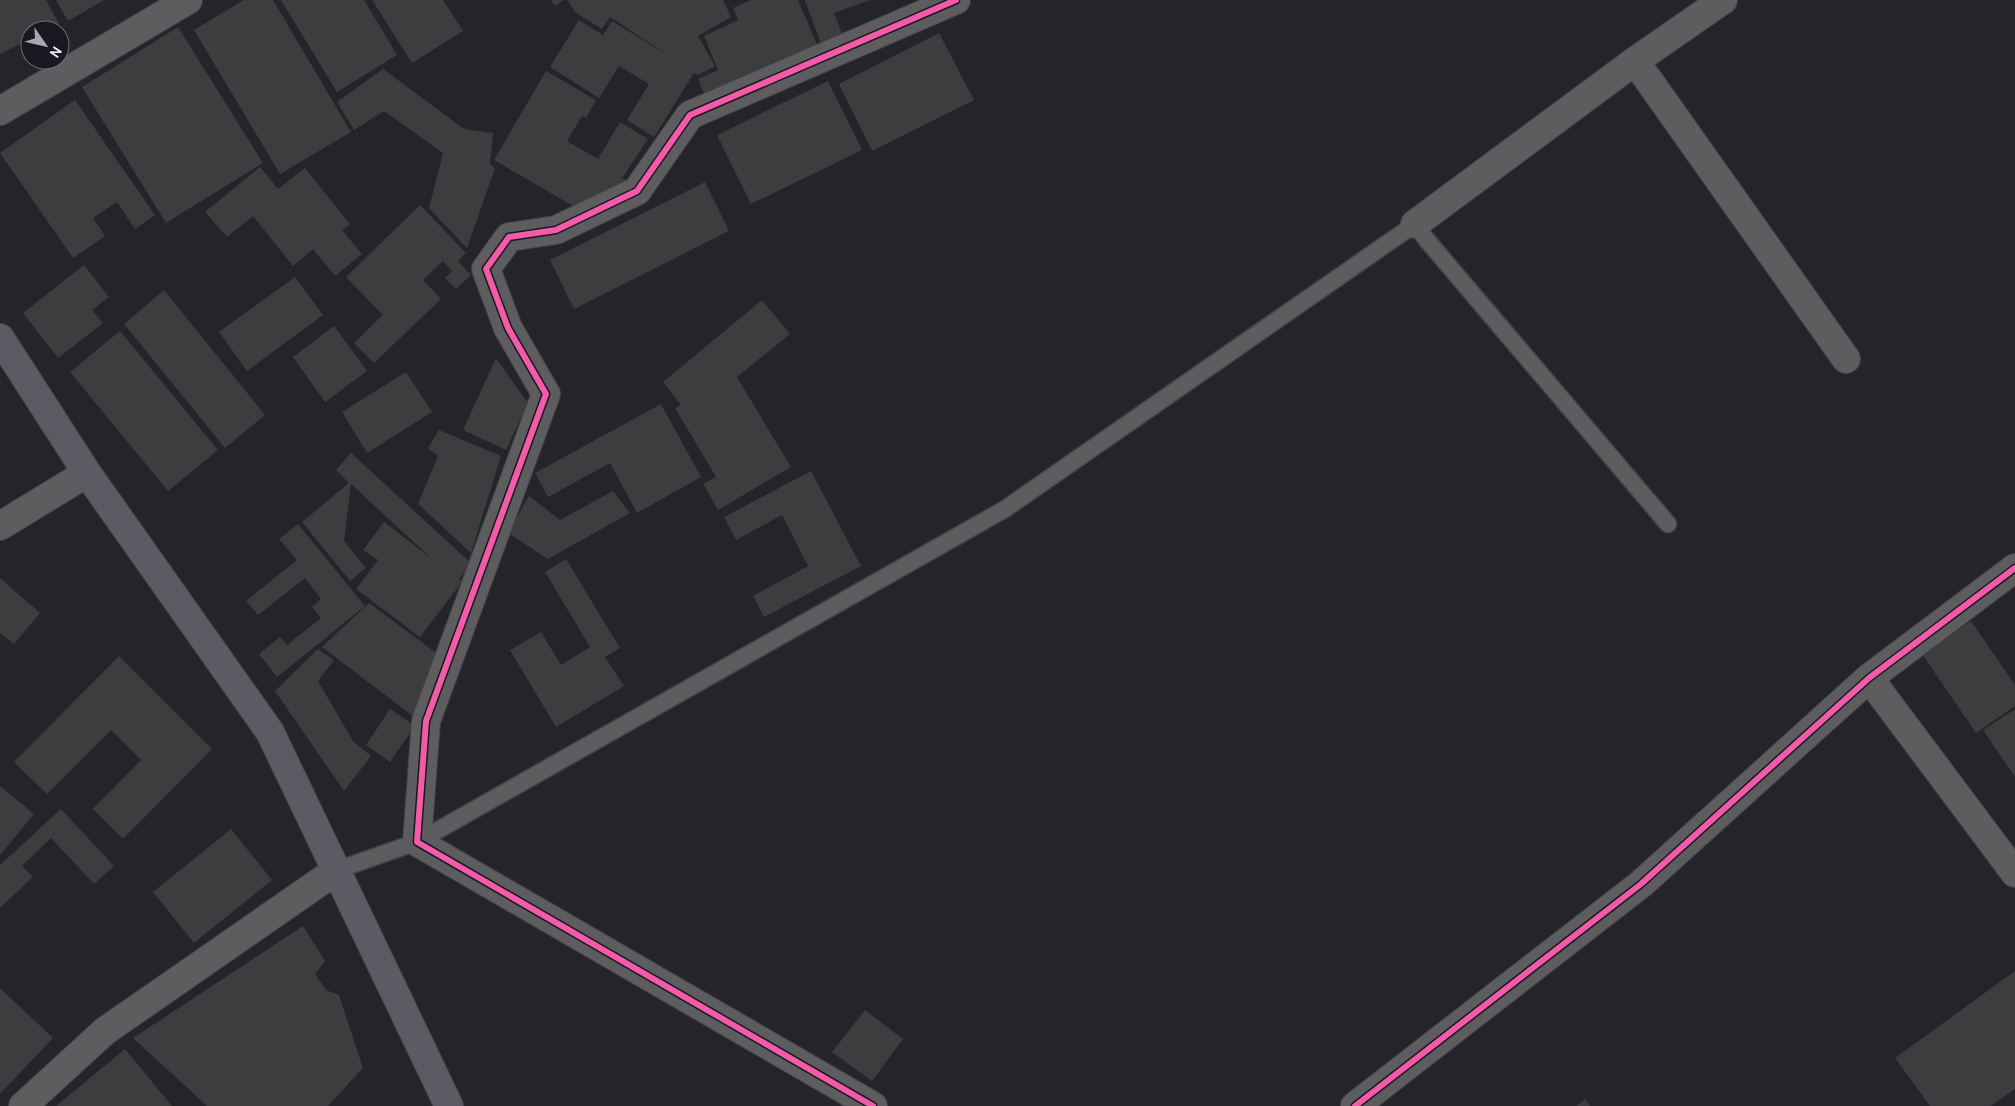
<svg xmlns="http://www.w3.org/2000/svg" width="2015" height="1106" viewBox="0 0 2015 1106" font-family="Cabin,sans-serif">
<rect width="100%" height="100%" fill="#242429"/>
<g fill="#3c3d3f">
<polygon points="0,0 46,0 59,24 48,30 30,30 30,39 0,54"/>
<polygon points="56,0 104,0 68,21"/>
<polygon points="244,0 273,0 351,132 280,174 194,30"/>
<polygon points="281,0 364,0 397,55 337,92"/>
<polygon points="372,0 443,0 463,31 412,63"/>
<polygon points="551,0 564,0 555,6"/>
<polygon points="567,0 723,0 731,17 698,36 715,66 698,75 694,73 654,137 627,120 649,84 619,66 599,98 550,67 579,20 603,35 612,21 669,56 610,17 602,29 576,13"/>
<polygon points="751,0 798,0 818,47 705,96 698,79 718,70 704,36 738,20 733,8"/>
<polygon points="805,0 870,0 834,13 844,39 822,47"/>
<polygon points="178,27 263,163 166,223 82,87"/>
<polygon points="939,33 974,100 872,151 839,84"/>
<polygon points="383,69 464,129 493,133 490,164 495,168 467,248 429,208 443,153 384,111 354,130 337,102"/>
<polygon points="546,71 596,100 586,118 582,116 567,141 598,159 620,122 648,139 622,178 626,180 616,195 573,206 494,160"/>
<polygon points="828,81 862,150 751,204 717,135"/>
<polygon points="75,100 155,215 135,229 117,202 93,218 105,236 73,258 0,153"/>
<polygon points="260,167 278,189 305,168 350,224 342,230 362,254 335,276 313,249 293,266 253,216 227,237 205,212"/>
<polygon points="705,182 729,231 574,309 550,260"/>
<polygon points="420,205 466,253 458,261 471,275 456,289 445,278 452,271 443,261 423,280 441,299 374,363 354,343 383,315 346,277"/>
<polygon points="84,265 109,297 92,310 103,323 58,358 23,313"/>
<polygon points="295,277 323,315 247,371 219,332"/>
<polygon points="164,290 265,415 225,448 124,324"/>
<polygon points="762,300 790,334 737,377 791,467 718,510 703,484 716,477 675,408 681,405 663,382"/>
<polygon points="334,326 367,371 325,402 293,357"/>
<polygon points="120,331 218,450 168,491 70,372"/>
<polygon points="496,358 528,403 506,450 463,430"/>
<polygon points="406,372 432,412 367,453 342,412"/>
<polygon points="661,404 701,477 637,513 610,463 548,497 535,473"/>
<polygon points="439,430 501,456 471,553 418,504 438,456 428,448"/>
<polygon points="351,453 472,564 459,579 462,582 420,637 356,589 378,560 363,550 384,522 431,558 351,484 344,541 366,568 350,581 302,522 349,483 336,470"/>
<polygon points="811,471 861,566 764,617 753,596 808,566 782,515 736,540 724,517"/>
<polygon points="613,491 630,513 548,559 508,533 529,496 560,520"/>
<polygon points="298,524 365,606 277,677 259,654 280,637 287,645 321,618 312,607 321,599 305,578 258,615 246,601 297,560 279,539"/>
<polygon points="566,559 620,648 605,657 624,686 556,727 510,650 541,632 561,665 590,647 545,572"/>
<polygon points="0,578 40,613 14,644 0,633"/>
<polygon points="369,603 443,658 418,720 322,647"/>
<polygon points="1971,621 2015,685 2015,706 1976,733 1922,654"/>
<polygon points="318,649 334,660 318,681 353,741 371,756 344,791 275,691"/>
<polygon points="119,656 212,749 123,839 93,809 141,760 111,730 47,794 14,762"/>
<polygon points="390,709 415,726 390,762 366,745"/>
<polygon points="2015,709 2015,777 1983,730"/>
<polygon points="0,786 34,814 0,855"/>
<polygon points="61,809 114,866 94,884 51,838 22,866 33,877 0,908 0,865"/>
<polygon points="231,829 272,880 194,943 153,892"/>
<polygon points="303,926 325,961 315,974 326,990 339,995 363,1068 328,1106 207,1106 133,1038"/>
<polygon points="2015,971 2015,1089 1991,1106 1930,1106 1895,1058"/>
<polygon points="0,988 53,1038 0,1094"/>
<polygon points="865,1010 903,1039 872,1081 832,1052"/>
<polygon points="125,1049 172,1106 56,1106"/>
<polygon points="1585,1099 1590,1106 1576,1106"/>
</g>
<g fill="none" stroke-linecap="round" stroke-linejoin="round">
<defs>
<polyline id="lane" points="337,870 417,842 1005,509 1415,224 1426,239 1668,524"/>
<g id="street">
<polyline points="1635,61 1846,359"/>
<polyline points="0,111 188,0"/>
<polyline points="1415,224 1635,61 1723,0"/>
<polyline points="0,526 87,473"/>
<polyline points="1869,678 2015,873"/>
<polyline points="23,1106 105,1031 337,870"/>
<polyline points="873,1106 417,842 426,721 546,394 508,328 486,269 509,237 556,230 637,191 690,115 956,0"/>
<polyline points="1355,1106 1641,884 1869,678 2015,568"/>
</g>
<polyline id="primary" points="0,338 87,473 270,732 449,1106"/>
</defs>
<use href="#lane" stroke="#434347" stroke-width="19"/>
<use href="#street" stroke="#434347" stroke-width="30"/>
<use href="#primary" stroke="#434347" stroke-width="30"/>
<use href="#lane" stroke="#5d5d60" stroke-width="16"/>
<use href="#street" stroke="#5d5d60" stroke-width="28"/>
<use href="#primary" stroke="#5b5b63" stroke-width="28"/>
<defs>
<g id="cycleway">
<polyline points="873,1106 417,842 426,721 546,394 508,328 486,269 509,237 556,230 637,191 690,115 956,0"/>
<polyline points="1355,1106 1641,884 1869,678 2015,568"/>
</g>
</defs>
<use href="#cycleway" stroke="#191821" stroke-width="9"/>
<use href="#cycleway" stroke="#f35aa7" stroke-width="6"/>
</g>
<g transform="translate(45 45) rotate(124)"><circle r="24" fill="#191821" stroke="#6e6d75"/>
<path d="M0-4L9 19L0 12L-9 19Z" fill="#a7a7ad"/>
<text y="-8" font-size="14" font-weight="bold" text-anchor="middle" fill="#ededf4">N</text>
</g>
</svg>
